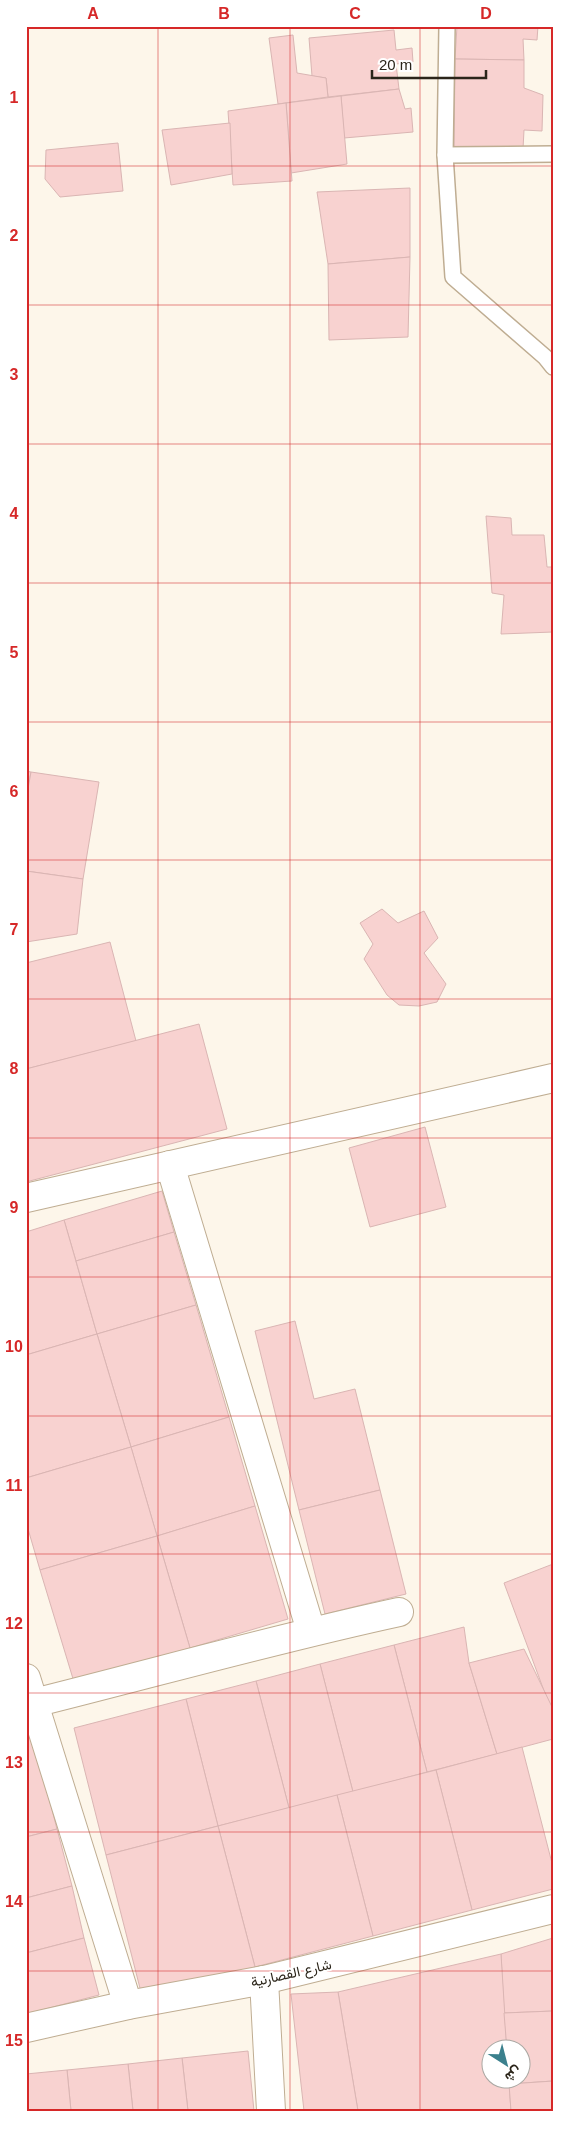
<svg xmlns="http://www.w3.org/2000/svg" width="579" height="2137" viewBox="0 0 579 2137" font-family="Arial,Vazirmatn,sans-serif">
<rect width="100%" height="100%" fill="#fdf6ea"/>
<g fill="#f8d2d0" stroke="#dab5b3">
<polygon points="457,26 538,26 537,40 523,39 524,60 455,59"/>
<polygon points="394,30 396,50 412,48 413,62 396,64 399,89 328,97 326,78 312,76 309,38"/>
<polygon points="293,35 297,73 326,78 328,97 278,104 269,38"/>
<polygon points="455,59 524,60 524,88 543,95 542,131 524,130 523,149 454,150"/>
<polygon points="399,89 405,109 411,108 413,132 344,138 341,96"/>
<polygon points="341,96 347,164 291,173 286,103"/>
<polygon points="286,103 292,181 233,185 228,111"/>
<polygon points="230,123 232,174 171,185 162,130"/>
<polygon points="118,143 123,191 60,197 45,179 46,150"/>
<polygon points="410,188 410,257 328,264 317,192"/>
<polygon points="410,257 408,337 329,340 328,264"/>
<polygon points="486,516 511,518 512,535 544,535 547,567 553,567 553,632 501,634 504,595 492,593"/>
<polygon points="26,771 31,772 26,800"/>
<polygon points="31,772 99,782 83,879 26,871 26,800"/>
<polygon points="26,871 83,879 77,934 26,942"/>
<polygon points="382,909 398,923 424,911 438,938 424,953 446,984 437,1002 419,1006 399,1005 387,995 364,959 373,944 360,923"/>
<polygon points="110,942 136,1041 26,1069 26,963"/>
<polygon points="199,1024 227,1129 26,1182 26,1069"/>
<polygon points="425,1127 446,1207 370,1227 349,1148"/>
<polygon points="162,1191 174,1232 76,1261 64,1220"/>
<polygon points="64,1220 97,1334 26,1355 26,1232"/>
<polygon points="174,1232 196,1305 97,1334 76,1261"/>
<polygon points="196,1305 229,1417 131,1447 97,1334"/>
<polygon points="295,1321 314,1399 355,1389 380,1490 299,1510 255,1331"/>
<polygon points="97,1334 131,1447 26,1478 26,1355"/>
<polygon points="229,1417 255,1506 157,1536 131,1447"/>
<polygon points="131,1447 157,1536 40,1570 26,1522 26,1478"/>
<polygon points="380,1490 406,1594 325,1614 299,1510"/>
<polygon points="255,1506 288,1619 190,1648 157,1536"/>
<polygon points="157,1536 190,1648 74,1682 40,1570"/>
<polygon points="553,1564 553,1715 504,1583"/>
<polygon points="464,1627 469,1663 497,1754 427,1772 394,1645"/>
<polygon points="394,1645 427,1772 353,1792 320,1664"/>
<polygon points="524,1649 553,1709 553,1739 497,1754 469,1663"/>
<polygon points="320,1664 353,1792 289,1808 256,1681"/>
<polygon points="256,1681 289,1808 218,1826 186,1699"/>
<polygon points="186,1699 218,1826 106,1855 74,1728"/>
<polygon points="31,1729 57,1829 26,1837 26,1730"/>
<polygon points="522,1747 553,1867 553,1889 472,1910 436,1770"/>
<polygon points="436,1770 472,1910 373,1936 337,1795"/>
<polygon points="337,1795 373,1936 255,1967 218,1826"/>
<polygon points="218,1826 255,1967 142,1996 106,1855"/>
<polygon points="57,1829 72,1886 26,1898 26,1837"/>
<polygon points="72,1886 84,1938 26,1953 26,1898"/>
<polygon points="84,1938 99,1995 26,2014 26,1953"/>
<polygon points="553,1938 553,2011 504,2013 501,1954"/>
<polygon points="501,1954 507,2050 492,2050 492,2080 509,2080 511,2111 358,2111 338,1992"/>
<polygon points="338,1992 358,2111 304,2111 291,1994"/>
<polygon points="553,2011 553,2081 509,2084 509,2080 522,2080 522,2050 507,2050 504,2013"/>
<polygon points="248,2051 254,2111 188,2111 182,2058"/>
<polygon points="182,2058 188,2111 133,2111 128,2064"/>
<polygon points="128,2064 133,2111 71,2111 67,2070"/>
<polygon points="67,2070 71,2111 26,2111 26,2074"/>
<polygon points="553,2081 553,2111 511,2111 509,2084"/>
</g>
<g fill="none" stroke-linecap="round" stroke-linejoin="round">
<defs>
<g id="lane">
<polyline points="447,26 445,155 453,277 545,357 553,367"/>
<polyline points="445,155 553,154"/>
</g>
<g id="street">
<polyline points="170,1165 311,1631"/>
<polyline points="26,1198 553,1078"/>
<polyline points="26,1678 128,2005"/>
<path d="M26,1705c125,-31 248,-66 373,-93"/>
<polyline points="264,1980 271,2111"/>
</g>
<polyline id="secondary" points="26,2028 128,2005 264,1980 553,1909"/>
</defs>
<use href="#lane" stroke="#bfad92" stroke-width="18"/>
<use href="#street" stroke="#bfad92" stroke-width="30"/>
<use href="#secondary" stroke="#bfad92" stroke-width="30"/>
<use href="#lane" stroke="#fff" stroke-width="15"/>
<use href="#street" stroke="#fff" stroke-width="28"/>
<use href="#secondary" stroke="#fff" stroke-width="28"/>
</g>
<path fill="none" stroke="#d62828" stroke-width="1" stroke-opacity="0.55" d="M158,26v2085M290,26v2085M420,26v2085M26,166h527M26,305h527M26,444h527M26,583h527M26,722h527M26,860h527M26,999h527M26,1138h527M26,1277h527M26,1416h527M26,1554h527M26,1693h527M26,1832h527M26,1971h527"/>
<g text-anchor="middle" stroke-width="4" stroke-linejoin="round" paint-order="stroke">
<g font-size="14" fill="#2b251a" stroke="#fff">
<text transform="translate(291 1973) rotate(-13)" y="5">شارع القصارنية</text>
</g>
</g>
<rect width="579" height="2137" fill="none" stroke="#ffffff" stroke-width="55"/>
<g transform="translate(506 2064) rotate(144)"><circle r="24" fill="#ffffff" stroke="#aaa8a3"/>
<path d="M0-4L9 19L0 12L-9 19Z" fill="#3b808d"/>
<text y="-8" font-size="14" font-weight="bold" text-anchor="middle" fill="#2b251a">ش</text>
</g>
<path d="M372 70v8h114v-8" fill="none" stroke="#2b251a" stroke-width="2.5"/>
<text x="379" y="70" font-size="15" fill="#2b251a" stroke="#ffffff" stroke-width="4" paint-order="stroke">20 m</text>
<rect x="28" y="28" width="524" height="2082" fill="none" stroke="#d62828" stroke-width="2"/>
<g font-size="16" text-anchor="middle" font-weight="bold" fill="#d62828">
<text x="93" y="19">A</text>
<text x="224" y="19">B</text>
<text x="355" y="19">C</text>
<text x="486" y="19">D</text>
<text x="14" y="103">1</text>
<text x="14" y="241">2</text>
<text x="14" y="380">3</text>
<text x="14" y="519">4</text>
<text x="14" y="658">5</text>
<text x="14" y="797">6</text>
<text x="14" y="935">7</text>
<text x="14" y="1074">8</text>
<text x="14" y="1213">9</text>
<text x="14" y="1352">10</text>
<text x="14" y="1491">11</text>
<text x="14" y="1629">12</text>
<text x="14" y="1768">13</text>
<text x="14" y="1907">14</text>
<text x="14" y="2046">15</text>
</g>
</svg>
